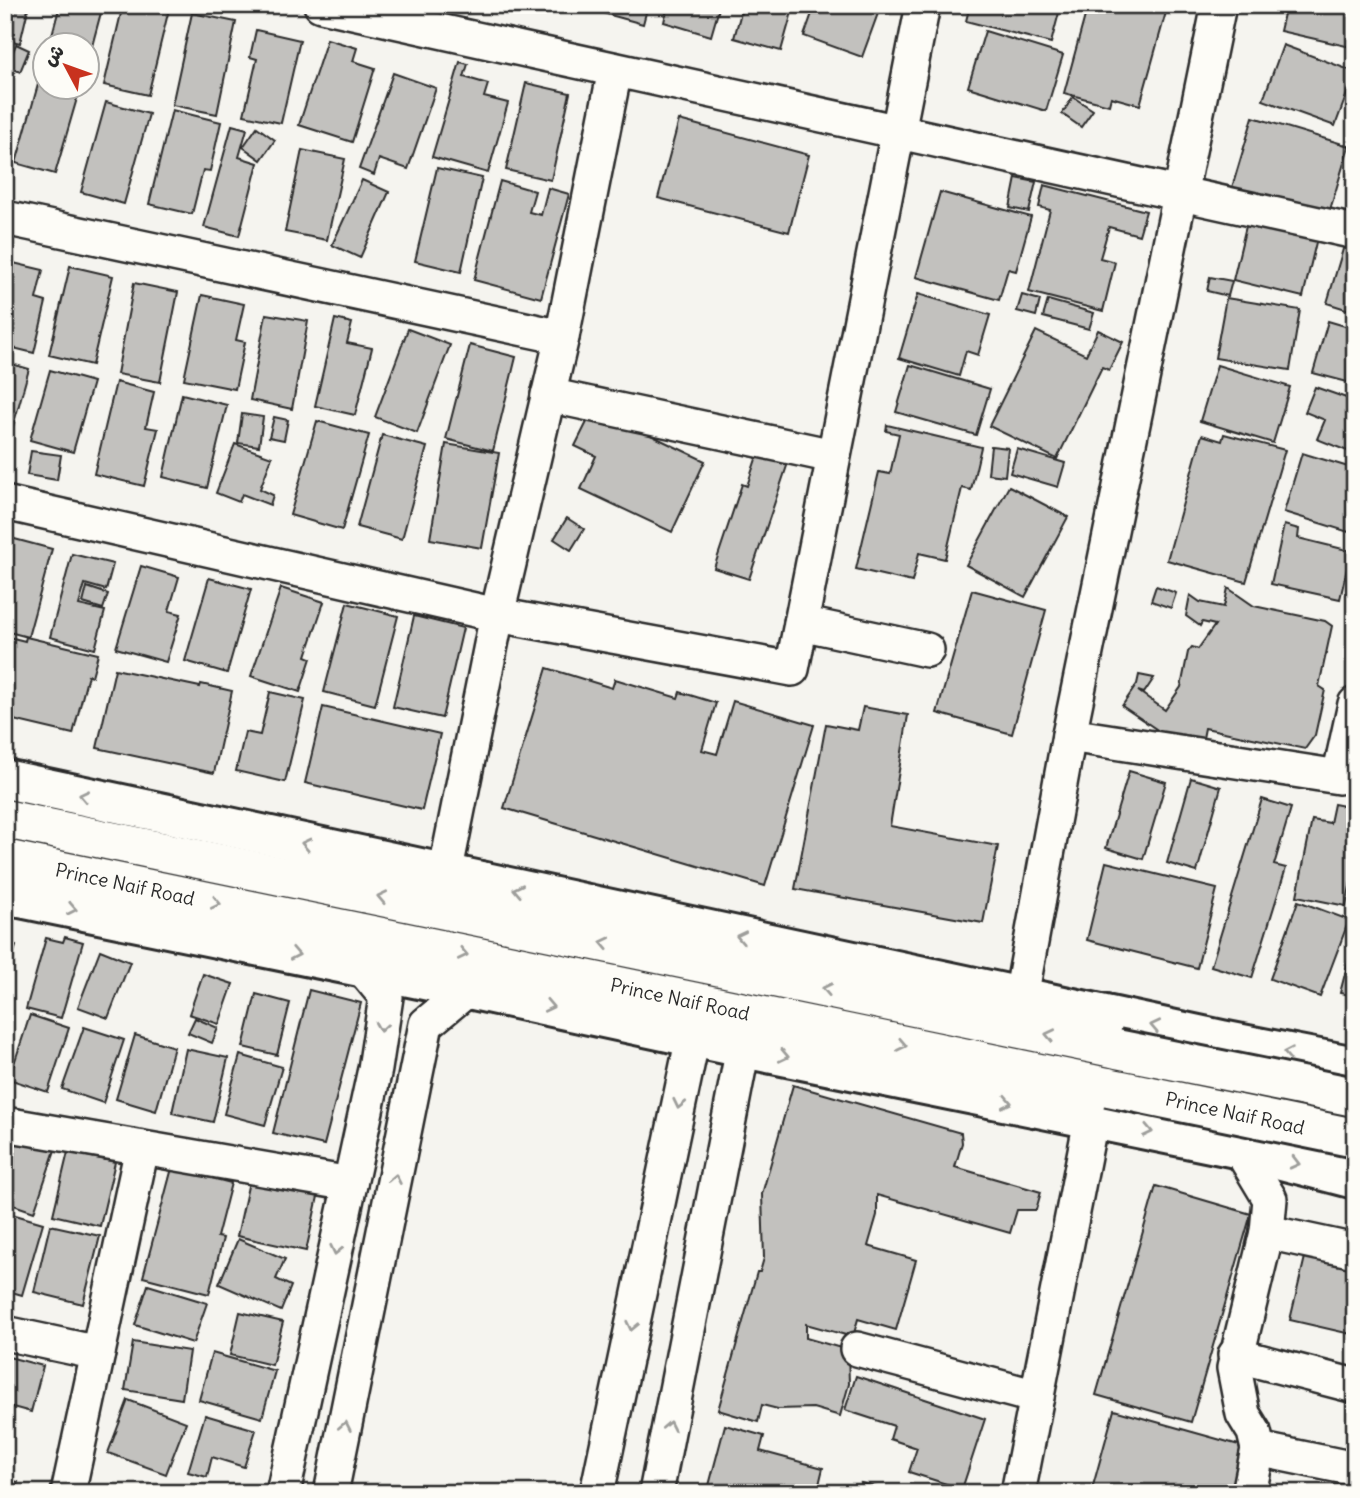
<svg xmlns="http://www.w3.org/2000/svg" width="1360" height="1498" viewBox="0 0 1360 1498" font-family="Delius,'Playpen Sans Arabic',sans-serif">
<rect width="100%" height="100%" fill="#f5f4ef"/>
<filter id="ink" filterUnits="userSpaceOnUse"><feTurbulence type="fractalNoise" baseFrequency=".0143" numOctaves="2"/><feDisplacementMap in="SourceGraphic" scale="14" xChannelSelector="R" yChannelSelector="G"/><feConvolveMatrix kernelMatrix="1 2 1 2 8 2 1 2 1" color-interpolation-filters="sRGB"/></filter>
<g filter="url(#ink)">
<g fill="#c2c1be" stroke="#2b2b2b" stroke-width="2">
<polygon points="5,5 29,5 20,43 12,41 6,71"/>
<polygon points="60,5 103,5 88,61 88,46 49,46"/>
<polygon points="123,5 170,5 148,95 104,85"/>
<polygon points="593,5 648,5 643,24 592,10"/>
<polygon points="668,5 720,5 711,36 664,22"/>
<polygon points="743,5 794,5 781,51 734,38"/>
<polygon points="815,5 881,5 862,57 804,36"/>
<polygon points="970,5 1061,5 1051,43 966,21"/>
<polygon points="1088,5 1168,5 1140,105 1111,97 1109,105 1064,93"/>
<polygon points="1286,5 1355,5 1355,48 1280,31"/>
<polygon points="192,13 236,22 217,114 172,105"/>
<polygon points="256,30 300,40 281,123 244,115 257,59 250,57"/>
<polygon points="985,31 1063,55 1046,111 968,87"/>
<polygon points="327,39 357,48 353,61 375,68 352,142 299,125"/>
<polygon points="16,44 29,50 20,72 7,66"/>
<polygon points="1283,45 1355,72 1335,126 1263,100"/>
<polygon points="46,56 46,88 80,88 55,174 16,163"/>
<polygon points="460,62 468,64 464,77 488,84 484,97 508,103 488,173 432,157"/>
<polygon points="393,73 436,88 408,169 379,159 374,175 359,169"/>
<polygon points="526,83 570,93 551,180 506,170"/>
<polygon points="1073,97 1093,110 1081,127 1062,114"/>
<polygon points="106,102 149,114 124,204 81,192"/>
<polygon points="172,110 221,122 210,171 203,170 192,214 149,204"/>
<polygon points="1253,117 1349,146 1327,220 1231,191"/>
<polygon points="679,120 809,155 789,232 658,198"/>
<polygon points="232,125 247,129 239,157 258,163 239,236 204,227"/>
<polygon points="257,127 275,140 261,160 243,147"/>
<polygon points="302,150 345,159 327,240 285,232"/>
<polygon points="437,168 482,178 461,272 415,261"/>
<polygon points="1016,178 1036,182 1029,212 1010,208"/>
<polygon points="362,180 389,192 360,258 332,245"/>
<polygon points="500,181 535,191 529,212 541,215 548,188 569,194 541,298 474,280"/>
<polygon points="1044,185 1146,211 1139,235 1109,227 1100,258 1115,262 1103,311 1029,292 1050,210 1039,207"/>
<polygon points="940,192 1031,217 1016,271 1008,269 999,300 916,277"/>
<polygon points="1247,222 1317,238 1303,297 1233,280"/>
<polygon points="1346,239 1355,242 1355,312 1327,303"/>
<polygon points="5,261 43,270 36,299 46,302 34,353 5,346"/>
<polygon points="70,266 113,276 92,365 49,355"/>
<polygon points="1210,277 1232,281 1228,296 1207,291"/>
<polygon points="134,283 178,292 160,382 117,374"/>
<polygon points="918,294 990,315 978,355 966,351 959,376 899,358"/>
<polygon points="202,295 244,304 236,340 245,342 235,389 184,379"/>
<polygon points="1022,295 1040,300 1036,316 1017,311"/>
<polygon points="1226,298 1300,310 1290,370 1215,358"/>
<polygon points="1048,300 1094,313 1089,329 1043,317"/>
<polygon points="266,314 308,321 292,409 250,400"/>
<polygon points="335,319 352,323 347,343 372,348 355,415 315,406"/>
<polygon points="1328,321 1355,329 1355,384 1313,373"/>
<polygon points="408,329 450,345 417,433 375,417"/>
<polygon points="1098,330 1123,342 1109,370 1102,367 1057,459 989,426 1036,331 1086,355"/>
<polygon points="470,345 516,357 493,451 446,439"/>
<polygon points="5,362 29,369 5,455"/>
<polygon points="910,365 990,389 976,435 896,412"/>
<polygon points="1217,365 1290,387 1273,443 1200,421"/>
<polygon points="50,370 93,382 73,452 30,440"/>
<polygon points="116,382 154,392 146,427 158,429 144,486 94,474"/>
<polygon points="1315,387 1355,401 1355,454 1317,439 1325,420 1305,412"/>
<polygon points="182,394 227,405 207,488 163,477"/>
<polygon points="594,408 705,461 672,532 581,489 596,456 575,446"/>
<polygon points="242,414 263,417 259,446 238,443"/>
<polygon points="274,417 288,420 284,440 269,437"/>
<polygon points="317,421 369,435 342,530 290,515"/>
<polygon points="887,425 981,447 971,490 962,488 945,559 919,553 912,582 856,569 879,472 890,474 899,434 886,431"/>
<polygon points="1224,434 1285,450 1246,582 1167,560 1202,435 1222,441"/>
<polygon points="382,435 427,447 402,539 357,527"/>
<polygon points="235,444 272,457 260,489 273,495 270,505 242,494 239,502 216,493"/>
<polygon points="446,444 499,453 482,548 430,539"/>
<polygon points="991,446 1008,448 1005,476 988,474"/>
<polygon points="760,447 790,457 749,579 714,568 742,484 747,486"/>
<polygon points="1017,449 1065,463 1058,487 1010,473"/>
<polygon points="31,451 61,455 57,480 27,475"/>
<polygon points="1302,453 1355,469 1355,534 1284,512"/>
<polygon points="1009,486 1068,517 1025,597 966,565"/>
<polygon points="567,518 584,529 571,550 554,539"/>
<polygon points="1284,525 1299,529 1298,538 1351,551 1340,599 1271,584"/>
<polygon points="7,537 52,549 28,637 5,631"/>
<polygon points="72,554 113,564 106,590 85,584 79,605 105,611 95,649 50,637"/>
<polygon points="141,566 179,577 169,611 181,614 166,662 116,648"/>
<polygon points="209,578 251,589 227,673 185,661"/>
<polygon points="1156,586 1176,593 1171,608 1151,601"/>
<polygon points="87,587 108,594 103,609 83,603"/>
<polygon points="281,588 324,602 306,656 311,658 300,692 251,676"/>
<polygon points="1228,588 1254,606 1325,621 1332,626 1319,686 1325,690 1315,735 1305,749 1205,728 1202,743 1165,735 1122,706 1137,684 1139,675 1154,678 1144,693 1138,691 1165,710 1181,687 1188,652 1192,647 1198,649 1215,625 1202,622 1200,626 1186,616 1190,595 1200,602 1224,607"/>
<polygon points="972,590 1046,610 1012,734 937,713"/>
<polygon points="347,603 398,616 375,705 324,692"/>
<polygon points="414,616 463,628 442,718 393,707"/>
<polygon points="5,636 25,641 26,637 98,654 92,676 88,675 73,734 5,718"/>
<polygon points="547,668 612,688 615,679 678,698 680,692 716,703 702,750 717,754 733,701 814,725 765,886 504,808"/>
<polygon points="115,669 200,687 201,684 232,691 214,773 97,748"/>
<polygon points="270,692 305,700 285,782 236,771 245,732 260,735"/>
<polygon points="323,707 440,734 422,810 305,783"/>
<polygon points="863,707 908,715 890,826 998,846 983,923 795,889 826,724 858,730"/>
<polygon points="1129,771 1166,782 1143,859 1106,848"/>
<polygon points="1191,778 1221,787 1197,872 1167,863"/>
<polygon points="1262,799 1291,808 1274,865 1286,868 1252,978 1211,966"/>
<polygon points="1334,804 1355,808 1355,862 1346,906 1297,896 1312,820 1330,823"/>
<polygon points="1106,862 1217,889 1197,968 1087,940"/>
<polygon points="1298,901 1349,920 1320,997 1270,979"/>
<polygon points="1355,936 1355,996 1340,993"/>
<polygon points="65,937 83,942 61,1018 26,1009 46,938 63,942"/>
<polygon points="5,942 16,946 5,978"/>
<polygon points="100,950 130,962 108,1018 78,1007"/>
<polygon points="203,974 233,984 219,1024 189,1014"/>
<polygon points="309,990 361,1003 324,1145 273,1133"/>
<polygon points="256,994 290,1003 277,1055 243,1047"/>
<polygon points="30,1015 69,1028 48,1092 9,1079"/>
<polygon points="195,1018 218,1028 212,1043 188,1033"/>
<polygon points="84,1027 124,1040 103,1103 62,1089"/>
<polygon points="135,1035 174,1047 156,1111 116,1099"/>
<polygon points="186,1049 228,1058 213,1122 172,1113"/>
<polygon points="240,1055 282,1067 265,1125 224,1114"/>
<polygon points="793,1085 961,1133 962,1143 955,1167 1041,1192 1036,1210 1017,1210 1010,1233 877,1195 877,1215 868,1246 916,1260 896,1330 858,1319 853,1337 806,1324 806,1338 848,1350 849,1384 840,1416 813,1408 778,1409 762,1405 758,1422 718,1410 757,1272 760,1272 764,1258 762,1194"/>
<polygon points="18,1134 56,1147 34,1212 5,1202 5,1173"/>
<polygon points="68,1152 115,1162 100,1226 53,1215"/>
<polygon points="172,1168 231,1183 217,1237 223,1238 209,1294 143,1277"/>
<polygon points="250,1177 319,1192 306,1251 237,1236"/>
<polygon points="1156,1186 1251,1214 1191,1422 1096,1395"/>
<polygon points="5,1212 43,1223 22,1295 5,1290"/>
<polygon points="50,1225 100,1236 83,1304 34,1292"/>
<polygon points="238,1239 285,1259 276,1279 291,1286 281,1311 219,1284"/>
<polygon points="1306,1253 1355,1265 1355,1335 1290,1320"/>
<polygon points="148,1285 207,1303 193,1343 135,1325"/>
<polygon points="240,1312 283,1322 272,1365 230,1355"/>
<polygon points="133,1342 189,1351 182,1399 125,1390"/>
<polygon points="212,1353 275,1371 262,1418 199,1400"/>
<polygon points="5,1356 43,1366 31,1412 5,1405"/>
<polygon points="856,1376 985,1419 962,1489 909,1472 917,1448 890,1439 894,1426 845,1410"/>
<polygon points="128,1400 186,1422 166,1474 108,1453"/>
<polygon points="1114,1410 1246,1447 1233,1493 1091,1493"/>
<polygon points="205,1415 256,1430 244,1467 212,1457 207,1477 188,1472"/>
<polygon points="725,1425 764,1436 760,1451 823,1468 817,1493 707,1493"/>
<polygon points="5,1479 18,1482 15,1493 5,1493"/>
<polygon points="861,1483 894,1493 859,1493"/>
</g>
<g fill="none" stroke-linecap="round" stroke-linejoin="round">
<defs>
<g id="minor">
<polyline points="321,5 1355,232"/>
<polyline points="5,218 562,337"/>
<polyline points="548,395 833,456"/>
<polyline points="5,503 497,615 792,669 923,5"/>
<polyline points="801,623 927,650"/>
<polyline points="1069,735 1339,777 1355,704"/>
<polyline points="445,874 497,615 562,337 615,70"/>
<polyline points="1021,997 1069,735 1219,5"/>
<polyline points="5,1124 350,1184"/>
<polyline points="1240,1149 1270,1199 1267,1232 1234,1368 1243,1414 1254,1432 1258,1449 1249,1493"/>
<polyline points="1267,1232 1355,1251"/>
<polyline points="5,1333 98,1353"/>
<polyline points="857,1349 1037,1397"/>
<polyline points="1235,1355 1355,1386"/>
<polyline points="1258,1449 1355,1469"/>
<polyline points="68,1493 142,1148"/>
<polyline points="283,1493 375,1069 386,997 362,968"/>
<polyline points="331,1493 426,1024 468,989"/>
<polyline points="597,1493 693,1037"/>
<polyline points="656,1493 743,1048"/>
<polyline points="1018,1493 1091,1120"/>
</g>
<g id="major">
<polyline points="5,779 1222,1040 1355,1066"/>
<polyline points="5,819 1117,1049"/>
<polyline points="5,859 1108,1087"/>
<polyline points="5,895 468,989 743,1048 1240,1149 1355,1179"/>
</g>
</defs>
<use href="#minor" stroke="#2b2b2b" stroke-width="38"/>
<use href="#major" stroke="#2b2b2b" stroke-width="44"/>
<use href="#minor" stroke="#fdfcf7" stroke-width="33"/>
<use href="#major" stroke="#fdfcf7" stroke-width="38"/>
<defs>
<g id="major-bridge">
<polyline points="1117,1049 1355,1097"/>
<polyline points="1108,1087 1355,1138"/>
</g>
</defs>
<use href="#major-bridge" stroke="#2b2b2b" stroke-width="44" stroke-linecap="butt"/>
<use href="#major-bridge" stroke="#fdfcf7" stroke-width="38"/>
</g>
<defs><path id="oneway-chevron" d="M-2-3.5L2.5 0L-2 3.5" fill="none" stroke-width="1.6" stroke-linecap="round" stroke-linejoin="round" transform="scale(1.75)"/></defs>
<g stroke="#9e9e9b">
<use href="#oneway-chevron" transform="translate(84 796) rotate(-168)"/>
<use href="#oneway-chevron" transform="translate(306 844) rotate(-168)"/>
<use href="#oneway-chevron" transform="translate(518 890) rotate(-168)"/>
<use href="#oneway-chevron" transform="translate(382 897) rotate(-168)"/>
<use href="#oneway-chevron" transform="translate(216 903) rotate(12)"/>
<use href="#oneway-chevron" transform="translate(72 909) rotate(11)"/>
<use href="#oneway-chevron" transform="translate(741 937) rotate(-168)"/>
<use href="#oneway-chevron" transform="translate(605 943) rotate(-168)"/>
<use href="#oneway-chevron" transform="translate(295 954) rotate(11)"/>
<use href="#oneway-chevron" transform="translate(463 954) rotate(12)"/>
<use href="#oneway-chevron" transform="translate(827 989) rotate(-168)"/>
<use href="#oneway-chevron" transform="translate(549 1006) rotate(12)"/>
<use href="#oneway-chevron" transform="translate(1155 1026) rotate(-168)"/>
<use href="#oneway-chevron" transform="translate(381 1027) rotate(98)"/>
<use href="#oneway-chevron" transform="translate(1050 1035) rotate(-168)"/>
<use href="#oneway-chevron" transform="translate(902 1045) rotate(12)"/>
<use href="#oneway-chevron" transform="translate(1288 1053) rotate(-169)"/>
<use href="#oneway-chevron" transform="translate(784 1056) rotate(12)"/>
<use href="#oneway-chevron" transform="translate(1007 1102) rotate(12)"/>
<use href="#oneway-chevron" transform="translate(679 1104) rotate(102)"/>
<use href="#oneway-chevron" transform="translate(1148 1131) rotate(12)"/>
<use href="#oneway-chevron" transform="translate(1295 1163) rotate(14)"/>
<use href="#oneway-chevron" transform="translate(395 1179) rotate(-79)"/>
<use href="#oneway-chevron" transform="translate(336 1250) rotate(102)"/>
<use href="#oneway-chevron" transform="translate(632 1326) rotate(102)"/>
<use href="#oneway-chevron" transform="translate(345 1426) rotate(-79)"/>
<use href="#oneway-chevron" transform="translate(669 1426) rotate(-79)"/>
</g>
</g>
<g text-anchor="middle" stroke-width="5" stroke-linejoin="round" paint-order="stroke">
<g font-size="19" fill="#2b2b2b" stroke="#fdfcf7">
<text transform="translate(125 884) rotate(12)" y="7">Prince Naif Road</text>
<text transform="translate(680 999) rotate(12)" y="7">Prince Naif Road</text>
<text transform="translate(1235 1113) rotate(12)" y="7">Prince Naif Road</text>
</g>
</g>
<rect width="1360" height="1498" fill="none" stroke="#fdfcf7" stroke-width="28"/>
<rect x="14" y="14" width="1332" height="1470" fill="none" stroke="#2b2b2b" stroke-width="2.5" filter="url(#ink)"/>
<g transform="translate(66 66) rotate(311)"><circle r="33" fill="#fdfcf7" stroke="#a9a8a5" stroke-width="2"/>
<path d="M0-5L12 26L0 18L-12 26Z" fill="#c8321e"/>
<text y="-10" font-size="19" font-weight="bold" text-anchor="middle" fill="#2b2b2b">ش</text>
</g>
</svg>
